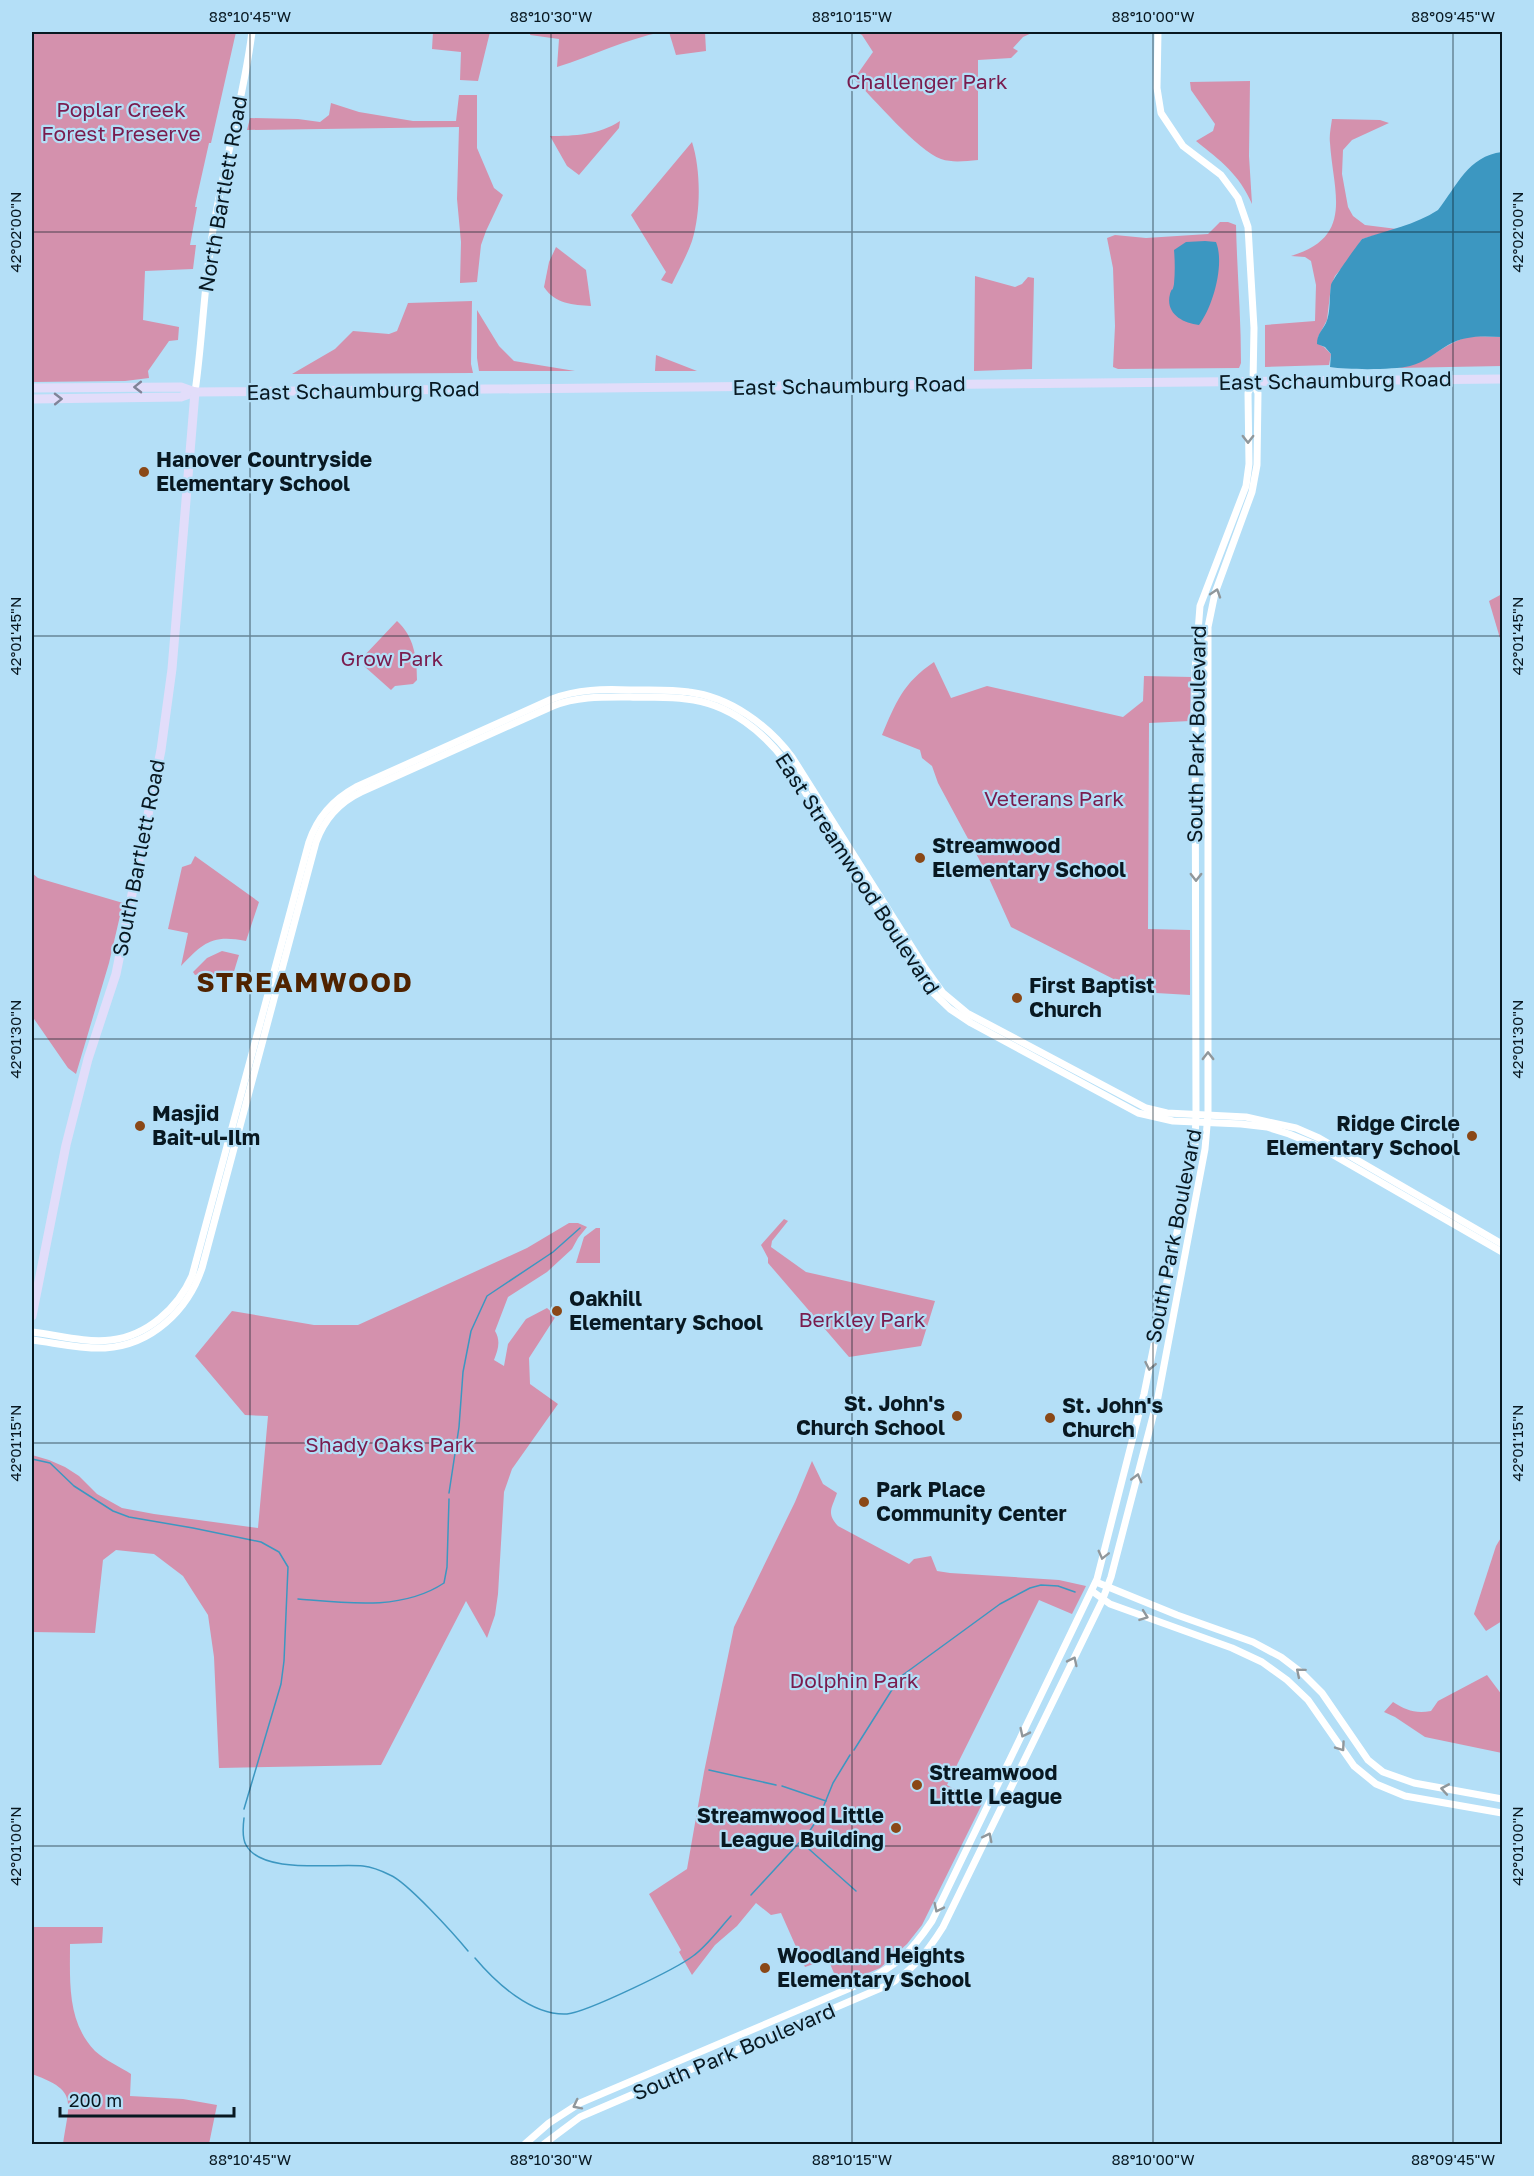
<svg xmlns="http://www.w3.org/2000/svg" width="1534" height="2176" viewBox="0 0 1534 2176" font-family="'Golos Text',sans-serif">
<rect width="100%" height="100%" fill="#b4dff7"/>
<g fill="#d491ad">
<polygon points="32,32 236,32 211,143 209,143 196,201 195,207 197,207 190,245 196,245 193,269 145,271 143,320 179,327 178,340 169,341 148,371 149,378 125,381 32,382"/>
<polygon points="433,32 490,32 478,81 460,80 461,52 432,49"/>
<path d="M531,32h131c-36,7 -70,24 -105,35l2,-28 -29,-4z"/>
<polygon points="669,32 705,32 706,51 676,55"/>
<path d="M856,32h178l-11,5 -10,11 5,3 -7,7 -33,2v100c-13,1 -25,3 -37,-1 -23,-8 -68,-61 -87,-80l19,-27 -11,-17z"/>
<path d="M1250,81l-1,75 3,48c-13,-30 -31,-43 -56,-63l17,-10 2,-7 -24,-34 -1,-8z"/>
<polygon points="459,95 477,95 477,148 494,188 503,195 486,231 481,245 477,282 460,283 461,242 457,199 459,127 247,130 250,118 298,119 320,122 329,115 331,103 359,112 413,121 456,121"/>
<path d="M1332,119l48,1 9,3 -37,17 -9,10 -1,24 6,33 5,9 12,9 32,4 -35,10 -13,20 -14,17 -4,10 -4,34 -9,17 2,8 4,2 7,7 -2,11 -64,2v-42l50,-4 1,-36 -5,-24 -6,-4 -14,-1c64,-19 42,-64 39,-113 -1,-8 1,-16 2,-24z"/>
<path d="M620,121l-1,7 -40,47 -12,-9 -17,-30c24,0 49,-1 70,-15z"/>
<path d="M692,142c9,28 9,70 0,99 -5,14 -13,29 -20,43l-11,-4 5,-8 -35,-57z"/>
<path d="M1220,222h8l8,3c1,46 5,91 5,138l-2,5 -121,1 -5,-2 2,-41 -2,-58 -6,-30 8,-3 31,3 62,-4z"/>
<path d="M556,247l30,23 5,36c-18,-1 -36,-2 -47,-19l5,-25z"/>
<polygon points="975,276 1015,287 1022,284 1028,277 1034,278 1032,369 974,371"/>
<polygon points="472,301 471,364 473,373 292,374 335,349 353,331 389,334 397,331 408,303"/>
<polygon points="477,310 499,346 514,361 575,371 479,371 477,358"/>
<path d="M1471,336l31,1v29l-106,2c33,-4 46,-25 75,-32z"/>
<polygon points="656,355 697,371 655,371"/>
<polygon points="1502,594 1502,645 1489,601"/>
<path d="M397,621c17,15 20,37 20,59l-4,4 -18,2 -4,4 -27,-24 -1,-9z"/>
<path d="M934,662l17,36 36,-12 136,31 20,-16 1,-25 47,1 -1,44 -41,2 -1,206 42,1v65l-51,-3 -128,-65 -24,-53 -49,-91 -6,-17 -10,-8 -2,-8 -38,-15c14,-33 21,-52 52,-73z"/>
<path d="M195,856l64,46 -13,39c-34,-7 -43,2 -65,25l7,-33 -20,-4 14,-62 9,-3z"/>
<polygon points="32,873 38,878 123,903 109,963 76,1074 68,1068 32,1016"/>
<polygon points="222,951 239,955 232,978 203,973 195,975 193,972 207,958"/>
<polygon points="784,1219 788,1221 772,1241 771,1247 806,1272 935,1301 921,1346 849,1357 768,1263 768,1258 761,1245"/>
<path d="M569,1223h9l9,4 -9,11 -6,11 -25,23 -39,25 -13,34c6,10 3,19 -1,29l10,6 4,-22 18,-25 21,-11 9,8 -27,42 1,26 28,20 -46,65 -8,23 -6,102 -3,21 -8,23 -21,-37 -85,164 -162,3 -5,-111 -6,-42 -25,-39 -29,-22 -38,-4 -13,10 -8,73 -63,-1v-177l17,5 16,7 14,9 18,18 25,14 32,6 104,14 10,-112 -23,-1 -50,-59 37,-45 82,14h44l169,-77z"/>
<polygon points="596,1228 600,1228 600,1263 576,1263 584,1237"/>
<path d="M812,1461l11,23 14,9c-5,15 -11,20 1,33l71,38 5,-5 17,-3 6,15 13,2 109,7 27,6 -14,28 -33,-14 -92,185 35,19 -60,121 -15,19 -27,24 -41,17 -11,-26 -23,8 -24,-54 -10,2 -15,-12 -19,23 -22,19 -23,30 -13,-23 2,-2 -32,-56 38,-25 17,-97 30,-145 61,-125z"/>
<polygon points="1502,1536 1502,1621 1486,1631 1474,1614 1496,1546"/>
<path d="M1487,1675l15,20v58l-77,-16 -30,-20 -11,-5 9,-10c13,8 22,12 38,9l7,-10z"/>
<path d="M32,1927h71l-1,16 -32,1c0,38 -3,78 25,107 10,9 25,16 36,23l-1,22 53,3 34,6 -8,39h-146c6,-43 16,-53 -31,-70z"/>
</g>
<g fill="#3c97c1">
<path d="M1502,152v185c-19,-1 -37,-2 -54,8 -13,8 -23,17 -38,21 -17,4 -61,4 -80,1l1,-13 -6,-7 -8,-3c0,-10 5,-13 9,-21 5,-11 3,-26 5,-38 1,-5 27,-41 31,-46 26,-9 53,-14 76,-29 19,-24 30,-54 64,-58z"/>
<path d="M1205,241l11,1c9,22 -3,65 -17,83 -17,-2 -34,-12 -29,-31 3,-9 2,0 4,-10 1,-11 1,-23 0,-34l12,-8z"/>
</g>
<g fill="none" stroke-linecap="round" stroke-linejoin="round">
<g stroke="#3c97c1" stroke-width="1.5">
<polyline points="32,1459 50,1463 74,1486 113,1511 129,1517 193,1528 261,1542 279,1552 288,1567 284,1661 281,1684 244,1809"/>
<polyline points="449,1493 459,1427 463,1372 471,1331 487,1296 553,1252 580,1228"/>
<path d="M298,1599c48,4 104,12 146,-16l3,-16 2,-68"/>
<polyline points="854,1750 900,1677 1000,1604 1030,1588 1041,1585 1058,1586 1075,1592"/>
<polyline points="709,1770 776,1785"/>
<polyline points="782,1786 826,1801"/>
<path d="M244,1818c-1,8 -2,20 2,27 16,30 89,18 117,21 9,1 19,5 27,9 17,7 64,59 78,76"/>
<polyline points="801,1842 856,1891"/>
<polyline points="751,1895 809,1832 820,1815 833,1783 850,1755"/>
<path d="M475,1958c21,25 57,58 92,56 20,-2 109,-45 126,-58 14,-10 26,-27 38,-40"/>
</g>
<g stroke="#fff" stroke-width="7">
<path d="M195,392c8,-56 9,-112 19,-168 11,-64 30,-128 38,-192"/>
<path d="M32,1332c25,3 53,11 79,8 36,-4 67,-32 81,-64l117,-434c8,-24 25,-43 47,-55l196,-88c25,-10 52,-10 78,-9 19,0 40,-1 59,2 41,5 79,33 103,65l133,211 18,25 24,20 179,95 21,5 79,4 50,11 23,10 183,106"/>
<path d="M32,1340c24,3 48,9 73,8 47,-3 83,-38 97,-80l114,-426c8,-22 24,-40 45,-50l192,-86c25,-10 51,-9 77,-9 19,1 37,-1 56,2 43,4 80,34 104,69l136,218 24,23 21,14 167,90 35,8 68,3 26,3 22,7 27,11 186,107"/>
<polyline points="1096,1582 1177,1615 1253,1642 1281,1657 1302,1673 1322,1693 1368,1760 1383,1772 1414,1783 1502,1799"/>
<polyline points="1092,1591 1110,1604 1232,1648 1262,1662 1287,1680 1308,1700 1354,1766 1376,1784 1405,1796 1502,1813"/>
<path d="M525,2144l24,-21 31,-20 282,-120c36,-19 47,-28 70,-62l165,-342 47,-185 51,-250 1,-30 -1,-443 5,-65 46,-120 3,-22 -1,-71 5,-11"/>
<path d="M544,2144l36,-27 308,-132c23,-12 42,-37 55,-58l159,-326 9,-24 47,-180 47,-248 3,-35v-487l7,-34 37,-101 5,-27 1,-72 -5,-11 1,-54 -6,-101 -10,-29 -17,-23 -38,-29 -22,-33 -4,-25 1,-56"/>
</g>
<g stroke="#e2ddfa" stroke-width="9">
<polyline points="32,388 181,387 195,392"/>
<polyline points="32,399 181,397 195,392 1502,379"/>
<polyline points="32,1316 66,1145 88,1059 116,974 161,750 172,669 195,392"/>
</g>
</g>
<defs><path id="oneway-chevron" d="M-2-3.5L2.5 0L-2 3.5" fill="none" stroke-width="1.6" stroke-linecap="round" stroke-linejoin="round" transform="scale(1.5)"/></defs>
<g stroke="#808498">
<use href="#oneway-chevron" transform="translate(138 387) rotate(179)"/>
<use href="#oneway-chevron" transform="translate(58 399) rotate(-1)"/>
</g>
<g stroke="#90979b">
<use href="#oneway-chevron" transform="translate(1248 439) rotate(90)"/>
<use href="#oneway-chevron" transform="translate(1216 593) rotate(-72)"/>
<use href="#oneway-chevron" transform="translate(1196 877) rotate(90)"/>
<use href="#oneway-chevron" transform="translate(1208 1056) rotate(-90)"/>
<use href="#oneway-chevron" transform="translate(1150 1366) rotate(101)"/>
<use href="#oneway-chevron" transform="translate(1137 1478) rotate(-75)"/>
<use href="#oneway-chevron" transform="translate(1103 1555) rotate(104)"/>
<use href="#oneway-chevron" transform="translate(1144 1616) rotate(20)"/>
<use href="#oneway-chevron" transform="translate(1073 1661) rotate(-64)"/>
<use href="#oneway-chevron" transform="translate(1300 1672) rotate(-140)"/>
<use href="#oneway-chevron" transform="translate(1024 1733) rotate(116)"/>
<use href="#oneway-chevron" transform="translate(1341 1747) rotate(55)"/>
<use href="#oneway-chevron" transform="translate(1445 1789) rotate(-170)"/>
<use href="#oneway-chevron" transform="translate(988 1837) rotate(-63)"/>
<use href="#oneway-chevron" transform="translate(938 1908) rotate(116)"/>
<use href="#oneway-chevron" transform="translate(577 2105) rotate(153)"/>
</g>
<path fill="none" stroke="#081821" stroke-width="1.5" stroke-opacity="0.45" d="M250,32v2112M551,32v2112M852,32v2112M1153,32v2112M1453,32v2112M32,232h1470M32,636h1470M32,1039h1470M32,1443h1470M32,1846h1470"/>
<g fill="#8a4817" stroke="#b4dff7" stroke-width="2">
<circle cx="144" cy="472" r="6"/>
<circle cx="920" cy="858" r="6"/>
<circle cx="1017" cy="998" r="6"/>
<circle cx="140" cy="1126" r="6"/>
<circle cx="1472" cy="1136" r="6"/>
<circle cx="557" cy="1311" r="6"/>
<circle cx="957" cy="1416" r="6"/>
<circle cx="1050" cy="1418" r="6"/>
<circle cx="864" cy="1502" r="6"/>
<circle cx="917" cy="1785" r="6"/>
<circle cx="896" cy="1828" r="6"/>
<circle cx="765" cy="1968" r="6"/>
</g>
<g text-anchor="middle" stroke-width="4.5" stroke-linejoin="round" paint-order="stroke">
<g font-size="21" fill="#791c4e" stroke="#b4dff7">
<text x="927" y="89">Challenger Park</text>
<text x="121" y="117">Poplar Creek<tspan x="121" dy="24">Forest Preserve</tspan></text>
<text x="392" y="666">Grow Park</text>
<text x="1054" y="806">Veterans Park</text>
<text x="862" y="1327">Berkley Park</text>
<text x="390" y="1452">Shady Oaks Park</text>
<text x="854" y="1688">Dolphin Park</text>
</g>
<g font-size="21" fill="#081821" stroke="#b4dff7">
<text transform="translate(223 194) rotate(-80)" y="7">North Bartlett Road</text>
<text transform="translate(1335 381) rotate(-1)" y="7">East Schaumburg Road</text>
<text transform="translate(849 386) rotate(-1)" y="7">East Schaumburg Road</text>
<text transform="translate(363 391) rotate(-1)" y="7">East Schaumburg Road</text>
<text transform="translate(1197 734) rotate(-89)" y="7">South Park Boulevard</text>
<text transform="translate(139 858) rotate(-79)" y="7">South Bartlett Road</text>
<text transform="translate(857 874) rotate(57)" y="7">East Streamwood Boulevard</text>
<text transform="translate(1174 1236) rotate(-79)" y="7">South Park Boulevard</text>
<text transform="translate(734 2052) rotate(-23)" y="7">South Park Boulevard</text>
</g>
<g font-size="21" font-weight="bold" fill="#081821" stroke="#b4dff7" text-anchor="start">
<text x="156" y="467">Hanover Countryside<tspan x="156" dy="24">Elementary School</tspan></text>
<text x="932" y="853">Streamwood<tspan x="932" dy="24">Elementary School</tspan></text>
<text x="1029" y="993">First Baptist<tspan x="1029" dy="24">Church</tspan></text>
<text x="152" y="1121">Masjid<tspan x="152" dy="24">Bait-ul-Ilm</tspan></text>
<text x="1460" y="1131" text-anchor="end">Ridge Circle<tspan x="1460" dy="24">Elementary School</tspan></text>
<text x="569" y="1306">Oakhill<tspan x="569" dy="24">Elementary School</tspan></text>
<text x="945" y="1411" text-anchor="end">St. John's<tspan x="945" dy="24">Church School</tspan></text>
<text x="1062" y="1413">St. John's<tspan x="1062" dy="24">Church</tspan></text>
<text x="876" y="1497">Park Place<tspan x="876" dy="24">Community Center</tspan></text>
<text x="929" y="1780">Streamwood<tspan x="929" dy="24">Little League</tspan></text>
<text x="884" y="1823" text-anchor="end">Streamwood Little<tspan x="884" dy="24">League Building</tspan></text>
<text x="777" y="1963">Woodland Heights<tspan x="777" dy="24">Elementary School</tspan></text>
</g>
<g font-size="27" font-weight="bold" letter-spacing="1.5" fill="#502300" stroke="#b4dff7">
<text x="305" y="992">STREAMWOOD</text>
</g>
</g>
<rect width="1534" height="2176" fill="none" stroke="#b4dff7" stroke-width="66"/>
<path d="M60 2107v9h174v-9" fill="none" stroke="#081821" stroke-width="3"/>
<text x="69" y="2107" font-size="18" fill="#081821" stroke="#b4dff7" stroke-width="4.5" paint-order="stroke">200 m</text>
<rect x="33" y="33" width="1468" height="2110" fill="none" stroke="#081821" stroke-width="2"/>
<g font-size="15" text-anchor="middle" fill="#081821">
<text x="250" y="22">88°10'45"W</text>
<text x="551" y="22">88°10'30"W</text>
<text x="852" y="22">88°10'15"W</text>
<text x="1153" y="22">88°10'00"W</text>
<text x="1453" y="22">88°09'45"W</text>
<text transform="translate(16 232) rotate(-90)" y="5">42°02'00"N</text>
<text transform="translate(1518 232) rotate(-90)" y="5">42°02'00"N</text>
<text transform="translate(16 636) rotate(-90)" y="5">42°01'45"N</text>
<text transform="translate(1518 636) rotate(-90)" y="5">42°01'45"N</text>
<text transform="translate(16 1039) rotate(-90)" y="5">42°01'30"N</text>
<text transform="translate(1518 1039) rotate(-90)" y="5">42°01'30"N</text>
<text transform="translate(16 1443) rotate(-90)" y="5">42°01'15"N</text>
<text transform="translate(1518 1443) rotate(-90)" y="5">42°01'15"N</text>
<text transform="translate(16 1846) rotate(-90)" y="5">42°01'00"N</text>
<text transform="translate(1518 1846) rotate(-90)" y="5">42°01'00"N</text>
<text x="250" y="2165">88°10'45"W</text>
<text x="551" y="2165">88°10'30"W</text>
<text x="852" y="2165">88°10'15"W</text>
<text x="1153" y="2165">88°10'00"W</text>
<text x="1453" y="2165">88°09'45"W</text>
</g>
</svg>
